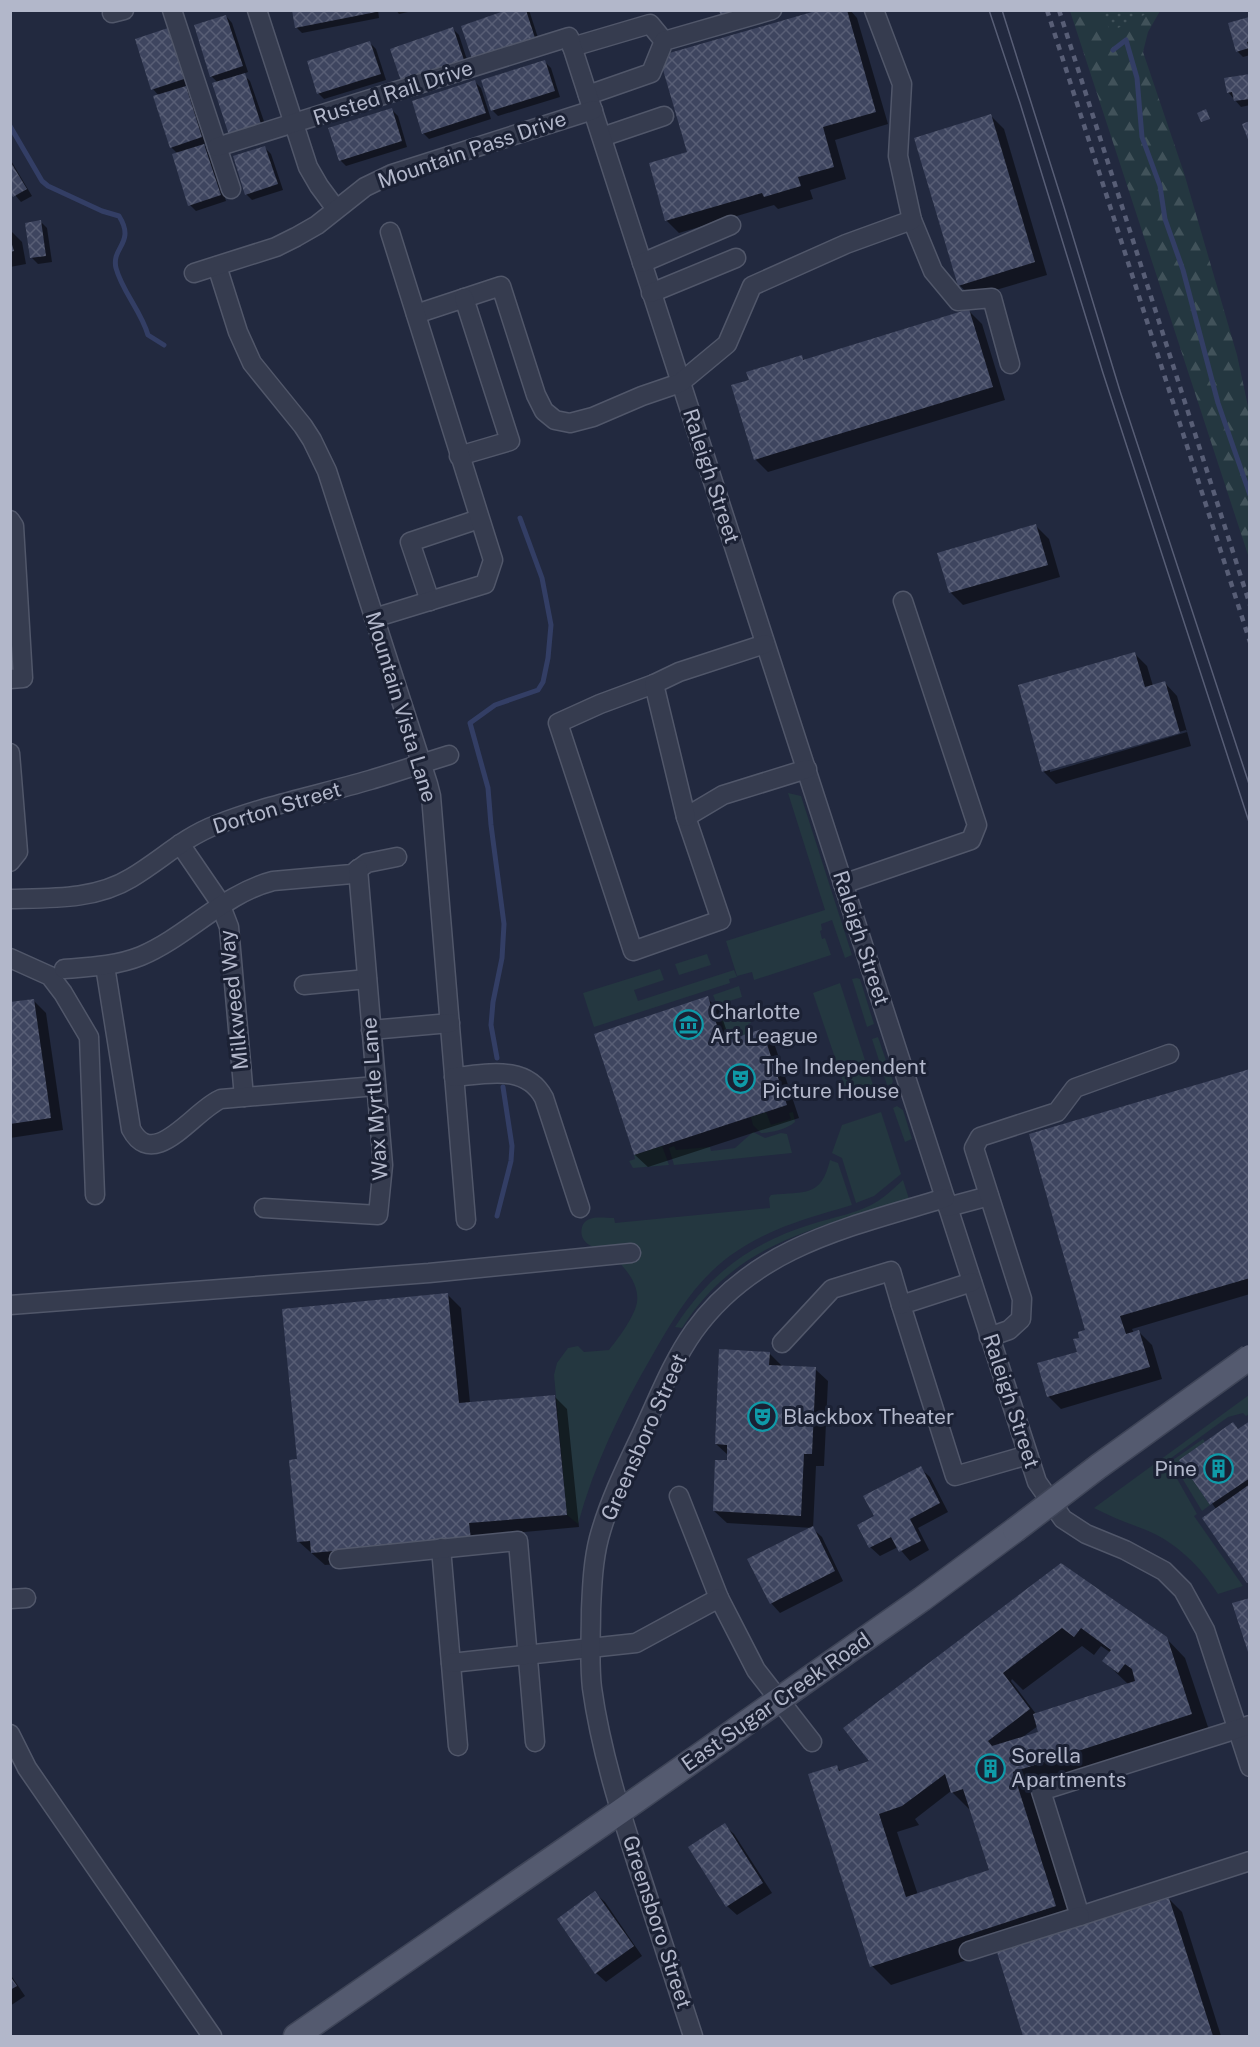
<svg xmlns="http://www.w3.org/2000/svg" width="1260" height="2047" viewBox="0 0 1260 2047" font-family="'Public Sans',sans-serif">
<defs>
<pattern id="forest-firs" width="22" height="20" patternUnits="userSpaceOnUse" patternTransform="scale(1.5)"><rect width="22" height="20" fill="#243740"/><path d="M5 1l3.5 6h-7zM16 11l3.5 6h-7z" fill="#41525a"/></pattern>
<pattern id="park-dots" width="8" height="8" patternUnits="userSpaceOnUse" patternTransform="scale(1.5)"><rect width="8" height="8" fill="#243740"/><path d="M2 2h.1M6 6h.1" fill="none" stroke="#41525a" stroke-width="1.8" stroke-linecap="round"/></pattern>
<pattern id="building-cross-hatch" width="8" height="8" patternUnits="userSpaceOnUse" patternTransform="scale(1.5)"><rect width="8" height="8" fill="#3e455f"/><path d="M0 0l8 8M0 8l8-8" fill="none" stroke="#585e75"/></pattern>
</defs>
<rect width="100%" height="100%" fill="#22293f"/>
<g fill="#243740">
<polygon points="788,793 801,796 852,955 845,958 832,920 821,924 822,930 820,931 822,939 825,938 831,955 754,980 752,972 737,976 726,941 825,910"/>
<polygon points="707,954 711,965 679,975 675,964"/>
<polygon points="660,969 664,980 634,990 638,1001 734,970 737,977 729,979 730,983 594,1027 583,993"/>
<polygon points="857,978 860,979 874,1024 867,1027 852,979"/>
<polygon points="840,983 875,1091 849,1099 813,993"/>
<polygon points="739,986 742,997 717,1005 713,995"/>
<polygon points="745,1006 751,1023 748,1024 751,1033 728,1040 719,1014"/>
<polygon points="878,1037 893,1081 892,1084 887,1085 872,1039"/>
<polygon points="897,1106 903,1110 912,1139 905,1142 893,1108"/>
<path d="M766,1112l5,13 20,-6 -2,-6 4,-1 2,10c-8,7 -24,11 -34,11l-8,-8 -2,-8z"/>
<polygon points="881,1112 901,1174 874,1196 856,1203 842,1158 832,1153 842,1125"/>
<polygon points="753,1132 765,1138 781,1133 787,1134 792,1153 674,1165 669,1148 674,1146 676,1150 710,1147 711,1151 735,1148"/>
<polygon points="662,1146 669,1165 633,1168 629,1161 635,1159 634,1155"/>
<path d="M830,1160l8,3 14,42c-40,12 -80,22 -115,46 -40,26 -62,65 -85,105 -31,53 -58,109 -74,168l-11,-9 -13,-140 3,-12 11,-15 10,-2 6,6 25,-2c9,-11 26,-34 28,-48 3,-20 -17,-42 -33,-51 -7,-4 -16,-4 -20,-11 -3,-4 -3,-9 -2,-13 4,-13 21,-9 32,-9l1,5 155,-15 -1,-10 2,-3c34,-4 50,3 59,-35z"/>
<path d="M903,1180l6,19c-92,30 -171,41 -227,129l-7,-1c35,-54 76,-84 137,-103 22,-7 47,-11 66,-23 9,-6 17,-14 25,-21z"/>
<path d="M1249,1395v19l-3,2 -3,-3 -15,4 -61,44 30,53 -3,2 49,70 -25,8c-18,-28 -41,-51 -72,-64 -18,-7 -35,-13 -52,-22z"/>
<polygon points="1203,1439 1205,1442 1179,1460 1210,1505 1202,1511 1173,1463 1173,1460"/>
</g>
<polygon fill="url(#forest-firs)" points="1070,11 1160,11 1148,32 1143,52 1184,173 1237,355 1249,411 1249,558"/>
<polygon fill="url(#park-dots)" points="1103,10 1152,10 1152,11 1110,32"/>
<g fill="#0007" fill-rule="evenodd">
<polygon points="293,10 378,10 379,18 302,33 296,27"/>
<polygon points="396,10 417,10 399,14"/>
<polygon points="512,10 528,10 530,13 540,44 479,64"/>
<polygon points="825,10 850,10 857,18 888,124 835,140 846,179 810,190 813,199 778,209 774,205 679,233 666,220 688,153"/>
<polygon points="226,16 232,23 248,72 243,74 250,81 267,130 211,76"/>
<polygon points="1248,19 1250,55 1243,57 1237,51"/>
<polygon points="453,29 459,35 469,66 408,87"/>
<polygon points="167,30 173,36 189,85 185,87 192,93 207,143 203,144 210,151 226,201 196,211 190,205 178,154 171,147 159,96 153,89"/>
<polygon points="370,43 376,49 386,80 324,99 318,93"/>
<polygon points="545,62 551,68 560,97 498,116 492,110"/>
<polygon points="1250,75 1250,105 1241,107 1228,92"/>
<polygon points="475,82 481,88 491,119 429,139 423,133"/>
<polygon points="392,110 398,116 407,147 346,166 340,160"/>
<polygon points="991,116 1004,129 1047,275 972,297 959,285"/>
<polygon points="265,148 271,154 283,190 252,200 246,194"/>
<polygon points="10,159 32,196 21,202 10,189"/>
<polygon points="41,222 47,228 52,262 38,264 32,258"/>
<polygon points="10,230 22,242 26,264 10,267"/>
<polygon points="969,311 982,324 1005,400 768,472 755,459 750,381 801,357 805,361"/>
<polygon points="1036,526 1049,539 1060,577 963,605 951,593 939,554"/>
<path d="M1135,654l12,12 6,20 12,-3 12,13 14,50 -135,38 -13,-13zM1186,730l1,2 -137,40v-4z"/>
<polygon points="707,998 720,1011 730,1041 762,1030 774,1043 799,1118 648,1167 635,1155"/>
<polygon points="33,1000 46,1013 63,1130 10,1138 10,1004"/>
<polygon points="1250,1071 1250,1294 1132,1329 1134,1333 1139,1332 1152,1345 1162,1379 1061,1409 1048,1396 1079,1353 1087,1331"/>
<polygon points="448,1295 461,1308 470,1403 554,1396 567,1409 579,1527 481,1536 483,1551 325,1565 299,1542"/>
<polygon points="769,1353 782,1366 815,1369 828,1381 824,1466 816,1466 813,1529 822,1537 843,1581 780,1613 771,1603 813,1528 727,1523 714,1511 728,1455 716,1444"/>
<polygon points="1250,1423 1250,1583 1216,1509 1181,1460 1233,1424 1239,1430"/>
<polygon points="920,1468 930,1477 948,1512 918,1528 929,1550 910,1561 898,1547 880,1556 870,1547 876,1517"/>
<path d="M1061,1565l105,73 19,20 25,75 -179,58 43,134 -183,60 -19,-19 -36,-200 6,6 29,-10zM1082,1646l12,9 7,-9 10,7 -7,8 25,24 -93,29 -25,-33 1,-2 11,11zM1038,1726l2,7 -19,5zM951,1791l20,20 20,59 -73,25 -21,-63 22,-7 -4,-6z"/>
<polygon points="724,1825 734,1834 772,1893 737,1915 727,1906"/>
<polygon points="595,1893 605,1902 642,1956 606,1982 596,1973"/>
<polygon points="1169,1899 1182,1912 1221,2036 1025,2036 999,1953"/>
<polygon points="10,1974 25,1996 10,2006"/>
</g>
<g fill="none" stroke-linecap="round" stroke-linejoin="round">
<g stroke="#333e65" stroke-width="5">
<polyline points="1113,50 1126,40 1137,78 1142,137 1160,186 1165,219 1183,270 1218,403 1250,495"/>
<path d="M10,126l32,55 6,5 54,25 17,5c17,27 -8,31 -3,52 6,23 25,43 32,67l16,10"/>
<polyline points="497,1058 491,1025 493,1002 502,958 504,924 491,825 488,788 470,723 495,705 538,690 543,682 548,658 551,625 542,578 520,518"/>
<polyline points="497,1216 511,1161 512,1146 503,1087"/>
</g>
</g>
<g fill="url(#building-cross-hatch)" fill-rule="evenodd">
<polygon points="292,10 376,10 376,12 295,28"/>
<polygon points="507,10 526,10 535,38 472,59 461,26"/>
<polygon points="719,10 741,10 721,17"/>
<polygon points="819,10 847,10 876,112 823,127 834,167 798,177 801,186 764,197 762,193 665,221 649,163 687,152 659,56"/>
<polygon points="226,15 243,66 210,77 194,25"/>
<polygon points="1249,17 1250,41 1247,42 1249,48 1236,52 1228,23"/>
<polygon points="453,27 464,60 401,81 390,49"/>
<polygon points="168,28 184,79 151,90 135,39"/>
<polygon points="370,41 381,74 317,94 307,61"/>
<polygon points="545,60 555,91 491,111 481,80"/>
<polygon points="245,73 261,124 229,135 212,83"/>
<polygon points="1250,74 1250,99 1234,101 1232,92 1227,93 1224,78"/>
<polygon points="475,80 486,113 422,134 412,101"/>
<polygon points="186,86 202,137 170,148 153,96"/>
<polygon points="392,108 402,141 339,161 328,128"/>
<polygon points="1206,109 1210,119 1201,122 1197,113"/>
<polygon points="991,114 1035,262 958,286 914,138"/>
<polygon points="1250,121 1250,142 1249,142 1242,124"/>
<polygon points="204,144 221,195 188,206 172,154"/>
<polygon points="265,146 278,184 245,195 233,156"/>
<polygon points="10,161 27,189 13,197 10,192"/>
<polygon points="41,220 46,256 30,258 25,223"/>
<polygon points="10,238 14,251 10,252"/>
<polygon points="969,309 993,387 754,460 731,385 749,380 746,372 802,355 803,360"/>
<polygon points="1036,524 1048,565 949,593 937,553"/>
<polygon points="1135,652 1145,687 1165,681 1180,733 1042,772 1018,685"/>
<polygon points="708,996 722,1042 762,1029 787,1105 634,1155 594,1034"/>
<polygon points="34,999 51,1118 10,1124 10,1002"/>
<polygon points="1250,1069 1250,1278 1120,1316 1126,1334 1139,1330 1150,1367 1047,1397 1037,1363 1077,1352 1073,1339 1079,1338 1078,1332 1085,1330 1029,1134"/>
<polygon points="448,1293 459,1403 555,1395 567,1515 469,1523 471,1539 311,1553 310,1541 297,1542 289,1460 297,1459 282,1309"/>
<polygon points="719,1349 770,1352 769,1365 816,1367 812,1454 804,1454 801,1516 713,1511 715,1460 727,1460 727,1445 715,1444"/>
<polygon points="1250,1421 1250,1478 1210,1505 1179,1460 1233,1422 1238,1429"/>
<polygon points="921,1466 940,1503 910,1519 921,1541 899,1552 891,1537 869,1548 857,1525 874,1516 863,1496"/>
<polygon points="1250,1484 1250,1581 1247,1583 1202,1518"/>
<polygon points="813,1526 835,1571 770,1604 747,1559"/>
<path d="M1061,1563l106,74 25,77 -179,58 43,134 -186,61 -62,-193 29,-9 2,6 30,-10 -26,-33zM1062,1628l12,9 7,-9 30,22 -9,11 16,12 7,-9 7,5 3,12 -102,33 5,18 -46,14 -4,-5 42,-32 -27,-36zM945,1774l6,19 12,-4 26,81 -83,27 -27,-83 23,-8z"/>
<polygon points="1250,1598 1250,1655 1249,1655 1232,1603"/>
<polygon points="725,1823 763,1883 726,1907 688,1847"/>
<polygon points="595,1891 634,1946 595,1974 557,1919"/>
<polygon points="1169,1898 1213,2036 1023,2036 997,1952"/>
<polygon points="10,1976 17,1986 10,1990"/>
</g>
<g fill="none" stroke-linecap="round" stroke-linejoin="round">
<defs>
<g id="minor">
<polyline points="172,10 231,189"/>
<polyline points="257,10 308,167 319,186 336,209"/>
<polyline points="112,13 124,10"/>
<polyline points="572,47 650,24 664,41"/>
<polyline points="588,95 651,73 664,41 772,10"/>
<polyline points="602,137 664,116"/>
<polyline points="217,147 569,37 1037,1482 1063,1519 1086,1534 1125,1550 1164,1571 1183,1590 1205,1630 1250,1767"/>
<polyline points="912,220 933,271 958,301 992,298 1010,364"/>
<polyline points="642,263 731,225"/>
<polyline points="217,266 238,332 252,363 303,426 312,440 327,471 428,784 431,796 466,1220"/>
<polyline points="194,273 276,247 296,237 317,225 365,187 392,174 593,110"/>
<polyline points="651,293 736,258"/>
<polyline points="416,314 501,286 536,395 544,411 555,420 570,423 593,417 642,396 680,383 727,344 752,286 846,244 912,220 898,156 902,84 874,10"/>
<polyline points="459,456 510,441 464,298"/>
<polyline points="10,520 14,526 23,678 10,679"/>
<polyline points="430,601 410,542 479,519"/>
<polyline points="374,618 485,584 493,560 390,232"/>
<polyline points="654,684 600,704 558,723 633,951 721,920 686,817 723,795 807,769"/>
<polyline points="10,753 18,852 10,862"/>
<polyline points="686,817 654,684 679,672 765,644"/>
<polyline points="180,844 219,901 229,927 244,1097"/>
<polyline points="843,884 971,840 977,825 903,601"/>
<path d="M10,899c41,-1 85,1 121,-21 29,-17 53,-41 85,-53 50,-20 103,-30 154,-45 27,-8 53,-17 79,-25"/>
<polyline points="10,958 50,976 63,993 89,1037 95,1195"/>
<path d="M105,966l26,163c23,44 64,-20 90,-30l155,-13"/>
<path d="M64,969c26,-2 52,-3 77,-13 47,-20 82,-62 132,-75l79,-7 15,-11 30,-6"/>
<polyline points="304,985 367,979"/>
<polyline points="371,1030 450,1023"/>
<path d="M454,1077c33,-3 72,-13 90,21l36,110"/>
<polyline points="948,1207 989,1196"/>
<polyline points="264,1208 378,1215 383,1165 358,869"/>
<polyline points="972,1282 901,1305 955,1476 1028,1455"/>
<polyline points="10,1305 429,1273 631,1253"/>
<polyline points="989,1337 1009,1330 1021,1319 1022,1299 974,1148 980,1137 1057,1112 1075,1088 1169,1054"/>
<polyline points="782,1343 832,1289 891,1271 901,1305"/>
<polyline points="679,1496 719,1598"/>
<polyline points="441,1548 458,1746"/>
<polyline points="339,1559 518,1541 535,1742"/>
<polyline points="10,1599 26,1598"/>
<polyline points="451,1663 636,1643 719,1598 756,1670 812,1742"/>
<polyline points="1250,1725 1041,1791 1080,1916 1250,1861"/>
<polyline points="10,1734 27,1768 212,2036"/>
<polyline points="969,1951 1080,1916"/>
<path d="M693,2036c-17,-52 -34,-105 -51,-157 -20,-62 -41,-126 -50,-191 -3,-25 -1,-52 -1,-78 1,-23 2,-49 8,-72 10,-37 27,-71 43,-105 16,-34 30,-71 52,-102 61,-85 156,-104 251,-133"/>
</g>
<polyline id="major" points="296,2036 621,1811 922,1599 1015,1530"/>
</defs>
<use href="#minor" stroke="#51576a" stroke-width="21"/>
<use href="#major" stroke="#3f4558" stroke-width="27"/>
<use href="#minor" stroke="#363c4f" stroke-width="18"/>
<use href="#major" stroke="#545a6f" stroke-width="24"/>
<g stroke="#585e76" stroke-width="1.5">
<polyline points="989,10 1020,103 1103,373 1250,825"/>
<polyline points="1002,10 1064,207 1120,391 1250,787"/>
</g>
<g stroke="#585e76" stroke-width="4.5" stroke-dasharray="6 6" stroke-linecap="butt">
<polyline points="1047,10 1250,642"/>
<polyline points="1059,10 1250,605"/>
</g>
<defs>
<polyline id="major-bridge" points="1015,1530 1099,1466 1250,1357"/>
</defs>
<use href="#major-bridge" stroke="#3f4558" stroke-width="27" stroke-linecap="butt"/>
<use href="#major-bridge" stroke="#545a6f" stroke-width="24"/>
</g>
<defs>
<symbol id="museum-ring" viewBox="-11 -11 22 22"><circle r="9.5" fill="#1b2134" stroke="#0f9aa8" stroke-width="1.5"/><path d="M0-6L6-3V-2H-6V-3ZM-5-1h2V3h-2ZM-1-1h2V3h-2ZM3-1h2V3H3ZM-6 4H6V6H-6Z" fill="#0f9aa8"/></symbol>
<symbol id="theatre-ring" viewBox="-11 -11 22 22"><circle r="9.5" fill="#1b2134" stroke="#0f9aa8" stroke-width="1.5"/><path d="M-5-5.5Q0-4 5-5.5V0Q5 5 0 6Q-5 5-5 0ZM-3.3-2.5H-1v1.5H-3.3ZM1-2.5H3.3v1.5H1ZM-2.8 1Q0 5.5 2.8 1Z" fill="#0f9aa8"/></symbol>
<symbol id="building-ring" viewBox="-11 -11 22 22"><circle r="9.5" fill="#1b2134" stroke="#0f9aa8" stroke-width="1.5"/><path d="M-4-6H4V6H1V3H-1V6H-4ZM-2.5-4.3h1.7v1.8h-1.7ZM.8-4.3h1.7v1.8H.8ZM-2.5-1h1.7V.8h-1.7ZM.8-1h1.7V.8H.8Z" fill="#0f9aa8"/></symbol>
</defs>
<g fill-rule="evenodd">
<use href="#museum-ring" x="672" y="1008" width="33" height="33"/>
<use href="#theatre-ring" x="724" y="1062" width="33" height="33"/>
<use href="#theatre-ring" x="746" y="1400" width="33" height="33"/>
<use href="#building-ring" x="1202" y="1452" width="33" height="33"/>
<use href="#building-ring" x="974" y="1752" width="33" height="33"/>
</g>
<g text-anchor="middle" stroke-width="6" stroke-linejoin="round" paint-order="stroke">
<g font-size="21" fill="#b2b7ca" stroke="#1b2134">
<text transform="translate(393 93) rotate(-18)" y="7">Rusted Rail Drive</text>
<text transform="translate(472 150) rotate(-19)" y="7">Mountain Pass Drive</text>
<text transform="translate(711 476) rotate(72)" y="7">Raleigh Street</text>
<text transform="translate(401 707) rotate(73)" y="7">Mountain Vista Lane</text>
<text transform="translate(277 808) rotate(-17)" y="7">Dorton Street</text>
<text transform="translate(861 938) rotate(72)" y="7">Raleigh Street</text>
<text transform="translate(234 1000) rotate(-96)" y="7">Milkweed Way</text>
<text transform="translate(375 1099) rotate(-94)" y="7">Wax Myrtle Lane</text>
<text transform="translate(1011 1401) rotate(72)" y="7">Raleigh Street</text>
<text transform="translate(644 1437) rotate(-66)" y="7">Greensboro Street</text>
<text transform="translate(776 1702) rotate(-35)" y="7">East Sugar Creek Road</text>
<text transform="translate(657 1922) rotate(72)" y="7">Greensboro Street</text>
</g>
<g font-size="21" fill="#b2b7ca" stroke="#1b2134" text-anchor="start">
<text x="710" y="1019">Charlotte<tspan x="710" dy="24">Art League</tspan></text>
<text x="762" y="1074">The Independent<tspan x="762" dy="24">Picture House</tspan></text>
<text x="783" y="1424">Blackbox Theater</text>
<text x="1197" y="1476" text-anchor="end">Pine</text>
<text x="1011" y="1763">Sorella<tspan x="1011" dy="24">Apartments</tspan></text>
</g>
</g>
<rect width="1260" height="2047" fill="none" stroke="#b2b7ca" stroke-width="24"/>
</svg>
